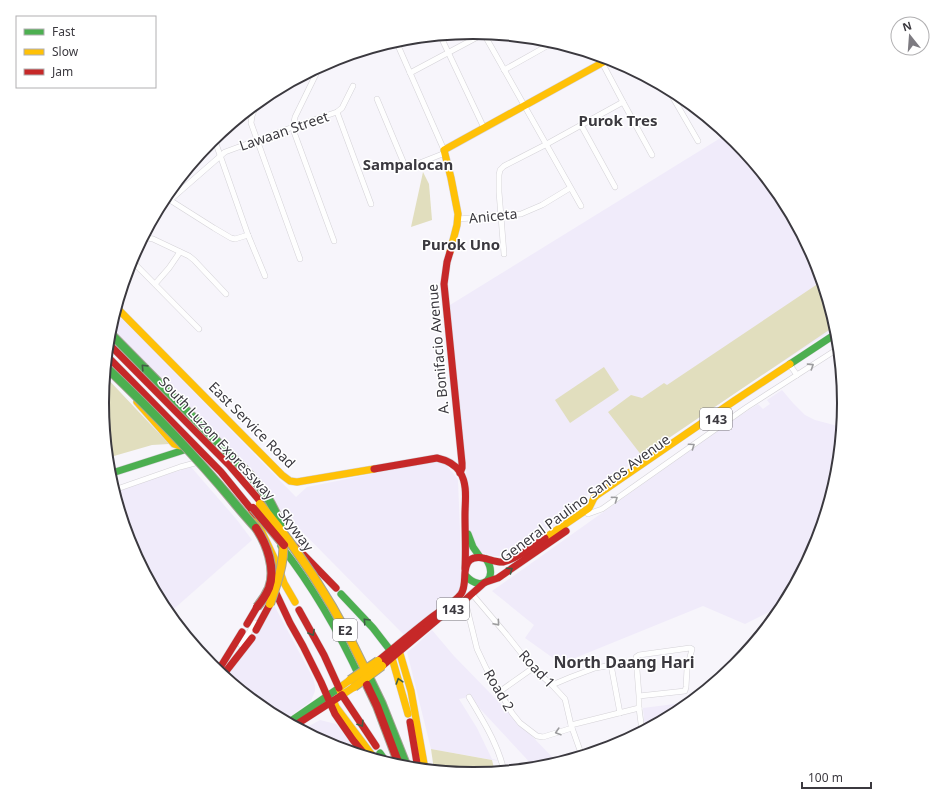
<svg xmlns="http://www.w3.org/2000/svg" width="946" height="806" viewBox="0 0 946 806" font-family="'Noto Sans',sans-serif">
<rect width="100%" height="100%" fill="#f7f5fb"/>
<g fill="#f0ebfa">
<polygon points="727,134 736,141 782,197 816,261 836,328 754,380 589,493 584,499 584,505 560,523 551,527 512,554 504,556 493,556 483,553 477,549 470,533 467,495 466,467 450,305"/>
<polygon points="115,312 296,497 307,487 436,461 440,462 445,464 453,473 458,480 460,531 461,589 419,622 405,636 109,336 109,330"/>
<polygon points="782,390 793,403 805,415 815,420 834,425 841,429 837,476 816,545 783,605 745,624 703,606 575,658 560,663 525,638 534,625 492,591 730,422 758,404 763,409 767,406 770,404 767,400"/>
<polygon points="191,467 237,520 252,540 168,614 164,609 130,545 114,491"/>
<polygon points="274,605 313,678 315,686 315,691 311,701 284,721 267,711 224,677 254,639"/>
<polygon points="432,630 454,656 558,763 545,767 535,768 469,697 459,699 477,728 492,759 515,764 431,749 407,652 414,647"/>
<polygon points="690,702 679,712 645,730 643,708"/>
<polygon points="320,720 336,724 358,754 331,746 302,730"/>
</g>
<g fill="#e1debe">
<polygon points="423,172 429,184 432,220 411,227"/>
<polygon points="822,281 835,326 642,456 608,412 631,395 642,398 664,383 667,385"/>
<polygon points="604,367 619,390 570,423 555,400"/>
<polygon points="105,376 169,444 152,445 107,458 102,403"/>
<polygon points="431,749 492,760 495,772 473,774 434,770"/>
</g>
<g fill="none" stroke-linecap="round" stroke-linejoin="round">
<defs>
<g id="street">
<polyline points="484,34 581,206"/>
<polyline points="440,35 484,128"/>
<polyline points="396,41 444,150"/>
<polyline points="598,55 623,102 652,155"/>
<polyline points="320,66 295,117 293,127 294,132 334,241"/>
<polyline points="504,70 554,42"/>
<polyline points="410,73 485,33"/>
<polyline points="668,89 698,141"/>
<polyline points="377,99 405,166 408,167 412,166 445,153"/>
<polyline points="257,103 252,116 251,123 300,259"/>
<polyline points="337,112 371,204"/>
<polyline points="581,125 615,187"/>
<polyline points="214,138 248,235 265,276"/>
<polyline points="165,197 214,228 231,238 235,239 248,235"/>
<polyline points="170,200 225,152 293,127 337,112 342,108 353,86"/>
<polyline points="458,219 521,214 542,205 570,188"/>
<polyline points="141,240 148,238 153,239 189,256 194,260 226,294"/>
<polyline points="504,254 499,192 499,175 500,170 504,166 545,145 623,102"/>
<polyline points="131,260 199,329"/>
<polyline points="155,284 169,268 180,252"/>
<polyline points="792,368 797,375"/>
<polyline points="114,490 180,467 195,463"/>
<polyline points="588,514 602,509 747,407 839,348"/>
<polyline points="472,594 506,634 533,668 552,685 565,699 571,725 582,756"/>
<polyline points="465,600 477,649 486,668 512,713 520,723 537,736 543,737 572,728"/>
<polyline points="241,645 255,623"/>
<polyline points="611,665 620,713"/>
<polyline points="552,685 571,677 595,668 636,661"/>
<polyline points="499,692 533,668"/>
<polyline points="639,696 685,691 686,687 687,669 692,649 690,648 639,655 636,657 639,696 639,708 642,731"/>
<path d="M469,697c14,24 29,47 35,74"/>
<polyline points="571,725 639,708"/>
</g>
<g id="fast">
<polyline points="790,364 837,333"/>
<polyline points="109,474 184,450"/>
<polyline points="468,534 473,547 480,557"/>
<path d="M281,546c33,42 59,88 81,136"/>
<path d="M466,576c16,17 33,2 20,-17"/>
<polyline points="341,594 373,628 390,650"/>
<polyline points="288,723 339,688"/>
<polyline points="380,753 387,763"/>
</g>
<g id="slow">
<polyline points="450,252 457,225 458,214 451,178 444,150 609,59"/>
<polyline points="116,307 282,475 290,481 297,482 374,469"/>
<polyline points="137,402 174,444 180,446"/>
<polyline points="252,511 278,566 284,583 295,602"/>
<polyline points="545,538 589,508 594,498 597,495 734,401 790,364"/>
<polyline points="398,647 411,691 425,769"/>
<polyline points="392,658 408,714"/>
<polyline points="350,680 339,688 342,695 354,687"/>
<polyline points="334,702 336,707 375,759"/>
</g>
<g id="jam">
<polyline points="450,252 447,262 444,284 462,463 462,468 460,473"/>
<polyline points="108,343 229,465 266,508"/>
<polyline points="107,356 221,472 256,515"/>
<path d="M374,469l63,-11c9,2 18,6 23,14 8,13 5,29 5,43 0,18 1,35 0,53"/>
<polyline points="296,547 336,588"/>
<polyline points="486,582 498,578 566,531"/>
<polyline points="274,589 290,623 303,646 321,682 335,714 353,740 366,756"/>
<polyline points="299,610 324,655 339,688"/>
<polyline points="247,624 257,607"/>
<polyline points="256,630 270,604"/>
<path d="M378,661c18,-15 36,-30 54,-44 9,-7 23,-15 29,-23 7,-10 0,-27 9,-34 9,-7 23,3 33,2 14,-3 30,-16 42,-24"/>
<polyline points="382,666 438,619 465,600 484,583"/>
<polyline points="218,671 242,632"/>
<polyline points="223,675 252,638"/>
<polyline points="342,695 376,746"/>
<polyline points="410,722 418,769"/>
<polyline points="294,726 342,695"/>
</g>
</defs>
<use href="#street" stroke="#d4d2d7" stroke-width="6"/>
<use href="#fast" stroke="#d4d2d7" stroke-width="8"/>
<use href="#slow" stroke="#d4d2d7" stroke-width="8"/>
<use href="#jam" stroke="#d4d2d7" stroke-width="8"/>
<use href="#street" stroke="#fefefe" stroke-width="5"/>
<use href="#fast" stroke="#4caf50" stroke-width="7"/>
<use href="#slow" stroke="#ffc107" stroke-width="7"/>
<use href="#jam" stroke="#c62828" stroke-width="7"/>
<defs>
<g id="fast-bridge">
<path d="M109,332l142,144c14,16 27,35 31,56"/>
<path d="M106,367c44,42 87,86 126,133 8,10 16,19 24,28"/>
<polyline points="367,673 382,704 407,767"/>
</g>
<g id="slow-bridge">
<path d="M260,504c11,14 22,27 32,41 29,40 54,83 75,128"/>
<path d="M270,604c8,-24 17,-47 12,-72"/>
<polyline points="350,680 378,661"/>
<polyline points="354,687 382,666"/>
</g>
<g id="jam-bridge">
<polyline points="253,508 284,545"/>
<path d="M256,528c11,16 20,41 13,60 -3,7 -7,13 -12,19"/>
<polyline points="367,685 377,706 400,767"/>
</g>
</defs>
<use href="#fast-bridge" stroke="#a5a395" stroke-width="10" stroke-linecap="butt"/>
<use href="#slow-bridge" stroke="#a5a395" stroke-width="10" stroke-linecap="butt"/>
<use href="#jam-bridge" stroke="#a5a395" stroke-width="10" stroke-linecap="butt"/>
<use href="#fast-bridge" stroke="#4caf50" stroke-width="8"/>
<use href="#slow-bridge" stroke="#ffc107" stroke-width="8"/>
<use href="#jam-bridge" stroke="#c62828" stroke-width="8"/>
</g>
<defs><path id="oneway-chevron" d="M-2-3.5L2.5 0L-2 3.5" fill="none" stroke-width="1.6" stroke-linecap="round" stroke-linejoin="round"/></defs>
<g stroke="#9c9c9e">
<use href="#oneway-chevron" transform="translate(811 366) rotate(-33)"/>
<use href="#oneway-chevron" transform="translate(692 446) rotate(-35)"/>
<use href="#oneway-chevron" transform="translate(615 499) rotate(-35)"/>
<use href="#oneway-chevron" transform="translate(497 623) rotate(49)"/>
<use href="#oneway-chevron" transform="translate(558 732) rotate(163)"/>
</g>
<g stroke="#405c44">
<use href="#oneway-chevron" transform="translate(144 367) rotate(-134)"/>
<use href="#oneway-chevron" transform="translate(510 570) rotate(-35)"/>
<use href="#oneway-chevron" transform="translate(366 621) rotate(-133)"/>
<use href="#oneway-chevron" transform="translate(312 633) rotate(61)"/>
<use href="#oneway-chevron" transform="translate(399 681) rotate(-107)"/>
<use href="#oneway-chevron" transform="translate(361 724) rotate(57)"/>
</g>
<g text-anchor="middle" stroke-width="3" stroke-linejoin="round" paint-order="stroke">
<g fill="#fff" stroke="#767479" stroke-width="1">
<rect x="700" y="408" width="32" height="22" rx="3"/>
<rect x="437" y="598" width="32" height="22" rx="3"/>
<rect x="333" y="619" width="24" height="22" rx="3"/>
</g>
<g font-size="13" font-weight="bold" fill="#3b393f">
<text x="716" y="424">143</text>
<text x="453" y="614">143</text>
<text x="345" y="635">E2</text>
</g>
<g font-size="14" fill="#3b393f" stroke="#fff">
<text transform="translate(284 131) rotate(-19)" y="5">Lawaan Street</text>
<text transform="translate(493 216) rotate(-6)" y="5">Aniceta</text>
<text transform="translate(438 349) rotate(-95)" y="5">A. Bonifacio Avenue</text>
<text transform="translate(252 425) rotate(45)" y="5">East Service Road</text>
<text transform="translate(217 438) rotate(47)" y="5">South Luzon Expressway</text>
<text transform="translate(585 498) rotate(-36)" y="5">General Paulino Santos Avenue</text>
<text transform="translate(296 530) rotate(54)" y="5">Skyway</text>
<text transform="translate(537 669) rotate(47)" y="5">Road 1</text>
<text transform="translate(499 690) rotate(60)" y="5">Road 2</text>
</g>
<g font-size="15" font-weight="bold" fill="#3b393f" stroke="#fff">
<text x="618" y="126">Purok Tres</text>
<text x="408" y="170">Sampalocan</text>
<text x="461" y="250">Purok Uno</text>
</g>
<g font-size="16" font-weight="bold" fill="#3b393f" stroke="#fff">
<text x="624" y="668">North Daang Hari</text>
</g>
</g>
<path d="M0 0H946V806H0ZM109 403a364 364 0 1 1 728 0a364 364 0 1 1-728 0Z" fill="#fff" fill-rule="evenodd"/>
<path fill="none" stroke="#3b393f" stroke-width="2" d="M109 403a364 364 0 1 1 728 0a364 364 0 1 1-728 0Z"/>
<rect x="16" y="16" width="140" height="72" fill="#ffffff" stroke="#b1b0b2"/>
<rect x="24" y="29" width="20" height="6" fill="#4caf50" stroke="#b1b0b2"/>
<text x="52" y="36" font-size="12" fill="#3b393f">Fast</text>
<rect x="24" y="49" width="20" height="6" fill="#ffc107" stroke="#b1b0b2"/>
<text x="52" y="56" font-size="12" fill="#3b393f">Slow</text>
<rect x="24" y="69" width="20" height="6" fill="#c62828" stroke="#b1b0b2"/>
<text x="52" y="76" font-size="12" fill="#3b393f">Jam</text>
<g transform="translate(910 36) rotate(343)"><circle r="19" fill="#ffffff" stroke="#b1b0b2"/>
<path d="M0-3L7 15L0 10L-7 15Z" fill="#7d7b81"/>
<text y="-6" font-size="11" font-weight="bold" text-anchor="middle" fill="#3b393f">N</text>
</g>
<path d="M802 782v6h69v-6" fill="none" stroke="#3b393f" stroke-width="2"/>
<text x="808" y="782" font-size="12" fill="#3b393f" stroke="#ffffff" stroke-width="3" paint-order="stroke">100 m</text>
</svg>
